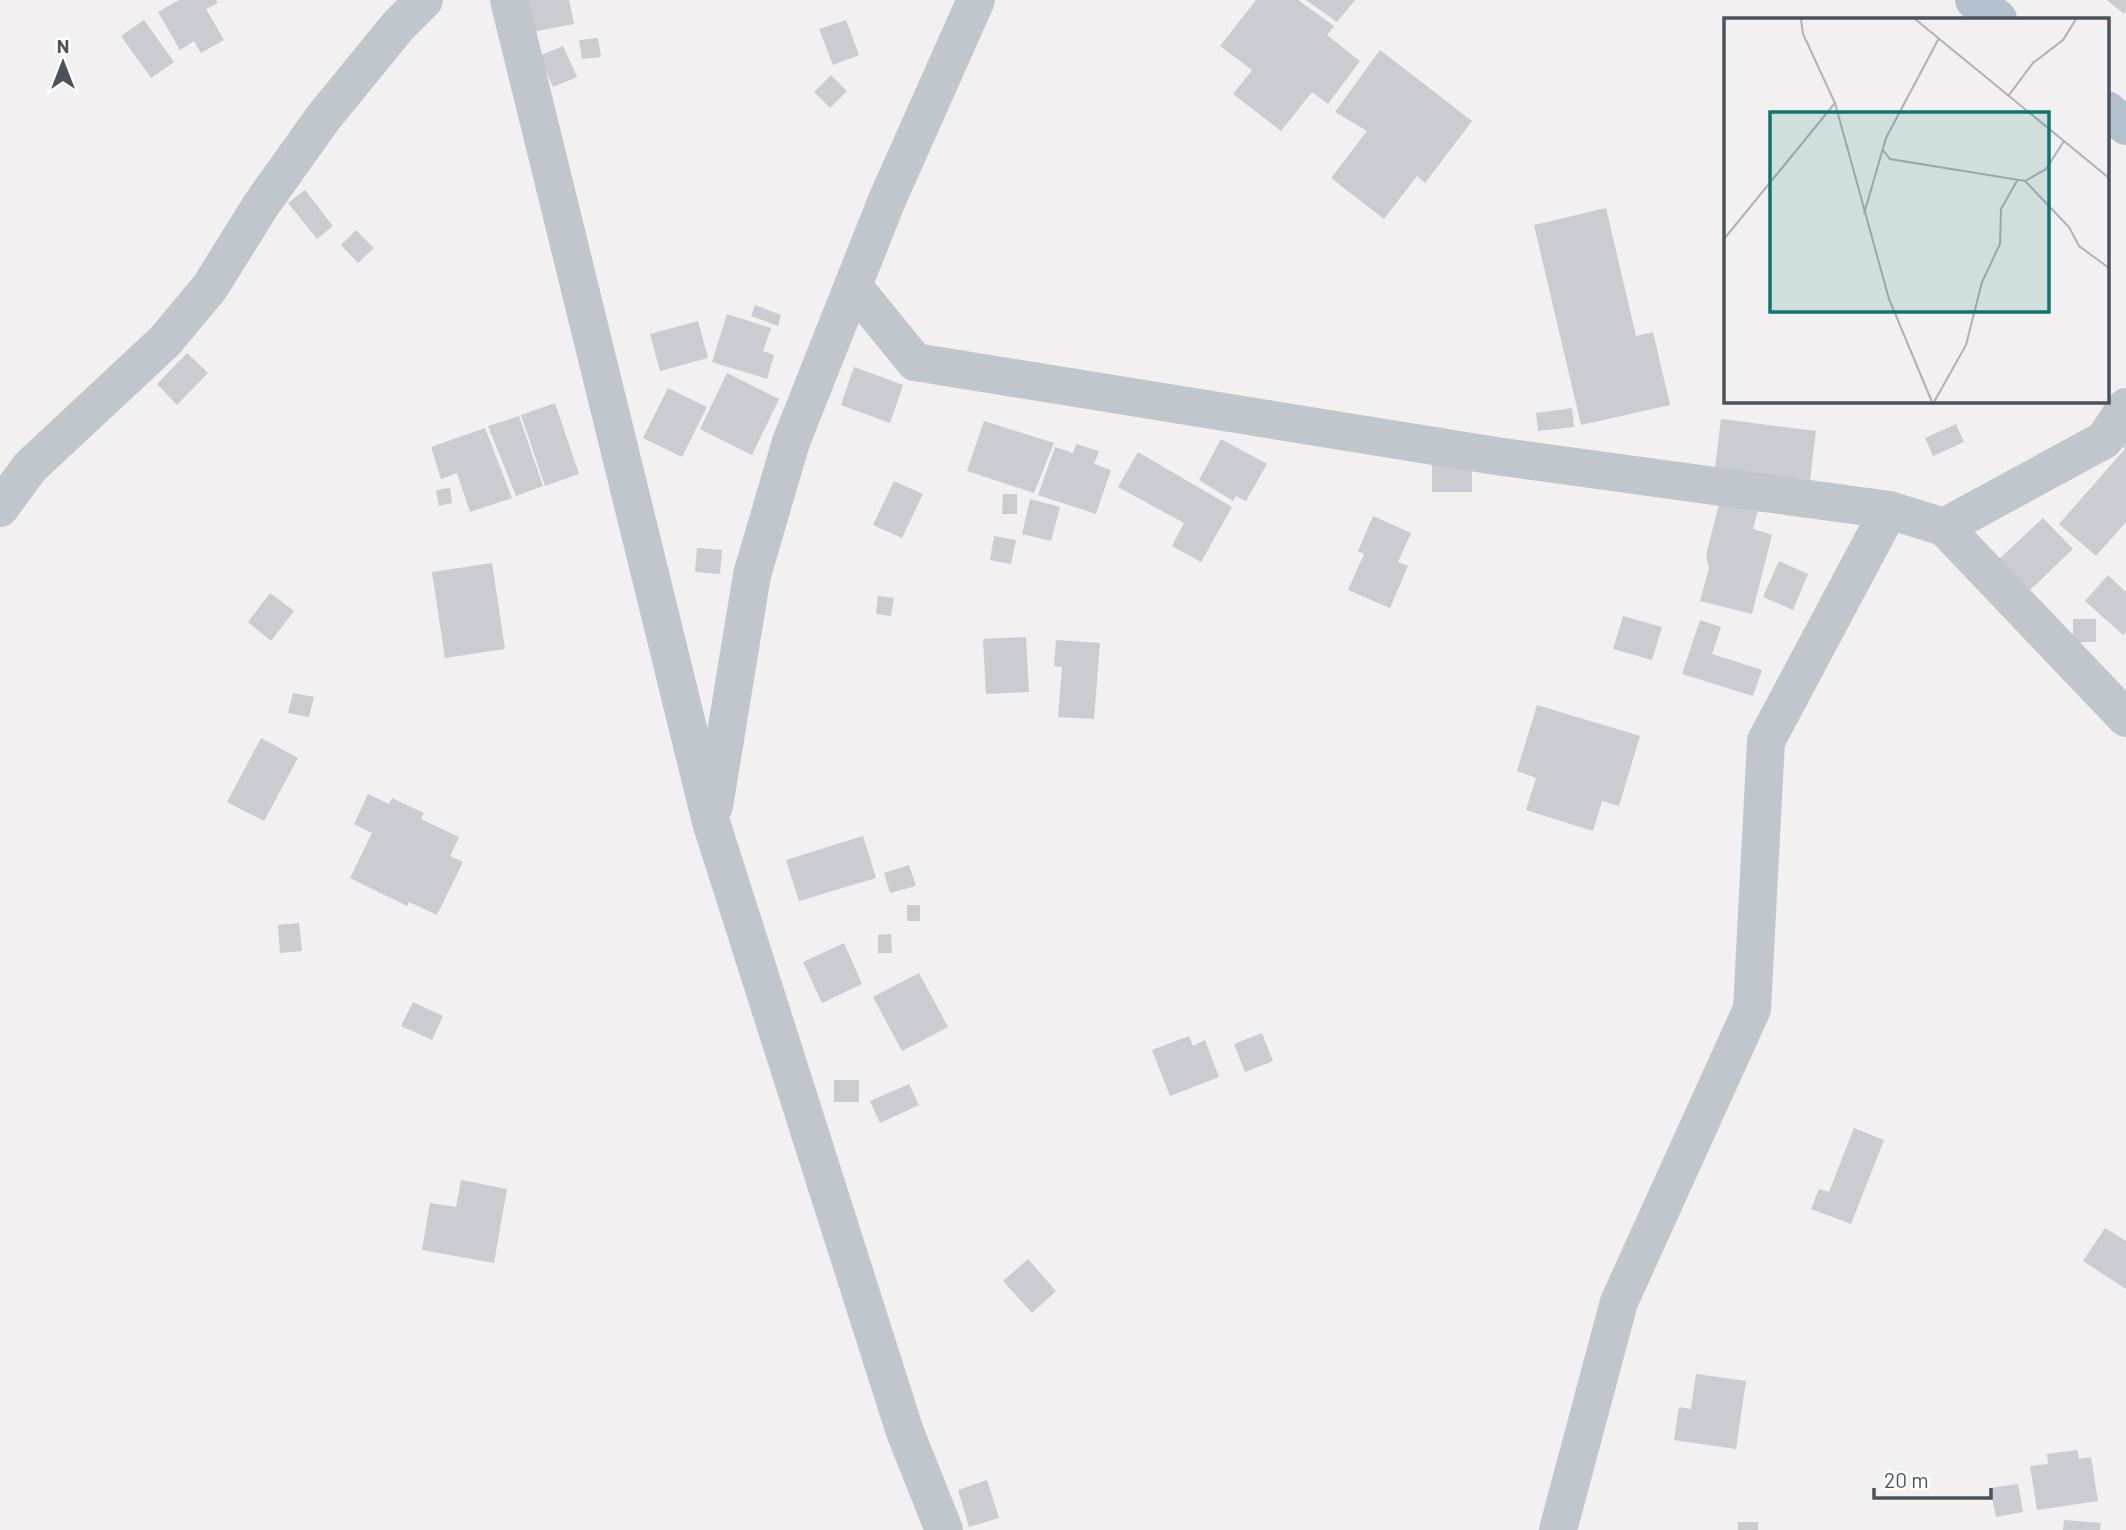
<svg xmlns="http://www.w3.org/2000/svg" width="2126" height="1530" viewBox="0 0 2126 1530" font-family="Barlow,sans-serif">
<rect width="100%" height="100%" fill="#f2f0f0"/>
<g fill="#caccd2">
<polygon points="179,0 216,0 218,3 206,9 224,40 201,53 194,41 180,50 158,12"/>
<polygon points="525,0 569,0 574,24 532,32"/>
<polygon points="1256,0 1298,0 1334,26 1327,35 1360,61 1328,104 1312,92 1281,131 1233,94 1252,70 1220,46"/>
<polygon points="1306,0 1355,0 1337,22"/>
<polygon points="2107,0 2126,0 2126,11 2124,14"/>
<polygon points="144,20 174,62 151,78 121,36"/>
<polygon points="846,20 859,55 833,65 819,29"/>
<polygon points="598,38 601,57 582,59 579,40"/>
<polygon points="563,46 577,77 553,87 539,56"/>
<polygon points="1380,50 1472,121 1425,183 1417,176 1384,219 1331,178 1367,131 1335,112"/>
<polygon points="831,75 847,91 830,108 814,92"/>
<polygon points="305,190 333,226 317,239 288,203"/>
<polygon points="1606,208 1636,336 1653,332 1670,405 1581,425 1534,225"/>
<polygon points="356,230 374,248 358,263 341,245"/>
<polygon points="755,305 781,315 778,326 751,316"/>
<polygon points="727,314 771,328 763,351 774,355 767,379 712,362"/>
<polygon points="698,321 708,358 660,371 650,334"/>
<polygon points="187,353 208,373 177,405 157,384"/>
<polygon points="854,367 903,385 890,423 841,405"/>
<polygon points="727,373 779,399 752,455 700,429"/>
<polygon points="668,388 707,407 682,457 643,438"/>
<polygon points="555,403 579,474 545,486 521,415"/>
<polygon points="1572,408 1574,427 1538,431 1536,413"/>
<polygon points="519,416 543,486 516,496 488,426"/>
<polygon points="2126,417 2126,522 2096,556 2059,524 2125,449 2109,436"/>
<polygon points="1721,419 1816,431 1810,480 1715,468"/>
<polygon points="984,421 1054,443 1034,493 967,471"/>
<polygon points="1956,424 1964,442 1933,456 1925,438"/>
<polygon points="485,428 512,498 470,512 457,473 441,479 431,447"/>
<polygon points="1221,439 1267,464 1246,501 1236,496 1233,501 1199,480"/>
<polygon points="1076,444 1099,451 1094,464 1111,470 1096,514 1038,495 1055,447 1073,453"/>
<polygon points="1138,452 1232,507 1201,562 1172,546 1184,523 1118,487"/>
<rect x="1432" y="462" width="40" height="30"/>
<polygon points="894,481 923,494 902,538 873,525"/>
<polygon points="450,488 452,503 439,506 436,490"/>
<polygon points="1003,494 1017,494 1017,514 1002,514"/>
<polygon points="1721,497 1759,507 1753,529 1772,535 1752,614 1700,601 1709,568 1706,555"/>
<polygon points="1030,499 1060,507 1051,541 1022,534"/>
<polygon points="1373,516 1411,533 1398,562 1408,566 1390,608 1348,590 1364,554 1358,551"/>
<polygon points="2043,518 2073,549 2028,592 1998,560"/>
<polygon points="994,536 1016,540 1011,564 990,560"/>
<polygon points="697,548 722,550 720,574 695,572"/>
<polygon points="1779,561 1808,574 1793,610 1763,597"/>
<polygon points="492,563 505,649 445,658 432,572"/>
<polygon points="2108,575 2126,592 2126,632 2123,635 2085,601"/>
<polygon points="270,593 294,611 271,641 248,622"/>
<polygon points="878,596 894,598 891,616 876,614"/>
<polygon points="1623,616 1662,627 1652,660 1613,649"/>
<rect x="2073" y="619" width="23" height="23"/>
<polygon points="1700,620 1721,627 1712,654 1762,670 1753,696 1682,674"/>
<polygon points="1026,637 1029,692 986,694 983,639"/>
<polygon points="1056,640 1100,643 1094,719 1058,717 1062,667 1054,666"/>
<polygon points="293,693 314,697 309,717 288,713"/>
<polygon points="1537,705 1640,736 1619,806 1602,801 1593,831 1526,810 1536,778 1517,771"/>
<polygon points="261,738 298,758 264,821 227,802"/>
<polygon points="368,794 389,804 392,798 424,813 421,819 459,837 450,856 463,862 437,915 409,902 407,906 350,878 372,833 354,824"/>
<polygon points="863,836 876,878 799,901 786,860"/>
<polygon points="909,865 916,886 890,893 884,873"/>
<rect x="907" y="905" width="13" height="16"/>
<polygon points="299,923 302,951 280,953 278,925"/>
<polygon points="891,934 892,953 878,953 878,935"/>
<polygon points="844,943 862,984 822,1003 803,962"/>
<polygon points="919,973 948,1027 902,1051 873,997"/>
<polygon points="413,1002 443,1016 432,1040 401,1026"/>
<polygon points="1262,1033 1273,1061 1245,1072 1234,1044"/>
<polygon points="1189,1036 1193,1046 1205,1040 1219,1077 1170,1096 1152,1050"/>
<rect x="834" y="1080" width="25" height="22"/>
<polygon points="909,1084 919,1105 880,1123 870,1101"/>
<polygon points="1854,1128 1884,1140 1851,1224 1811,1209 1819,1189 1829,1192"/>
<polygon points="461,1180 507,1189 494,1263 422,1250 430,1203 456,1207"/>
<polygon points="2105,1228 2126,1241 2126,1289 2083,1261"/>
<polygon points="1028,1259 1056,1291 1032,1313 1003,1281"/>
<polygon points="1696,1374 1746,1381 1736,1449 1674,1440 1679,1407 1691,1409"/>
<polygon points="2077,1450 2079,1459 2091,1457 2098,1501 2037,1510 2030,1466 2048,1464 2047,1454"/>
<polygon points="987,1480 999,1518 969,1527 958,1490"/>
<polygon points="2018,1484 2023,1512 1996,1517 1990,1488"/>
<polygon points="2064,1520 2101,1523 2100,1530 2063,1530"/>
<rect x="1738" y="1522" width="20" height="8"/>
</g>
<g fill="none" stroke-linecap="round" stroke-linejoin="round">
<g stroke="#bfc7cd" stroke-width="38">
<polyline points="509,0 711,822 905,1432 944,1530"/>
<polyline points="853,286 915,362 1496,456 1889,510 1944,527 2104,440 2126,407"/>
<polyline points="0,508 30,467 165,341 210,287 261,205 323,118 398,26 424,0"/>
<polyline points="1944,527 2126,718"/>
<polyline points="714,806 752,575 791,442 887,200 976,0"/>
<polyline points="1558,1530 1619,1302 1752,1009 1766,741 1889,510"/>
</g>
<g stroke="#b1c0cc" stroke-width="38">
<polyline points="1974,0 1998,19"/>
<polyline points="2107,110 2126,126"/>
</g>
</g>
<g transform="translate(1724 18)">
<rect width="385" height="385" fill="#f2f0f0"/>
<path fill="none" stroke="#aeb1b5" stroke-width="2" d="M77,1l2,15 32,69 54,196 43,103M191,1l194,159M285,77l24,-32 30,-23 13,-21M158,131l8,10 135,22 21,-12 18,-28M301,163l44,46 10,19 30,22M140,196l22,-76 53,-100M0,221l111,-136M210,384l32,-57 16,-63 18,-38 1,-35 17,-30"/>
<path fill="#0f766e" fill-opacity="0.15" stroke="#0f766e" stroke-width="3.5" d="M46,94h279v200h-279z"/>
<rect width="385" height="385" fill="none" stroke="#49535c" stroke-width="3.5"/>
</g>
<g transform="translate(63 63)" stroke="#ffffff" stroke-width="5" paint-order="stroke">
<path d="M0-5L12 26L0 18L-12 26Z" fill="#49535c"/>
<text y="-10" font-size="19" font-weight="bold" text-anchor="middle" fill="#49535c">N</text>
</g>
<path d="M1874 1488v10h117v-10" fill="none" stroke="#49535c" stroke-width="3.5"/>
<text x="1884" y="1488" font-size="21" fill="#49535c" stroke="#ffffff" stroke-width="5" paint-order="stroke">20 m</text>
</svg>
